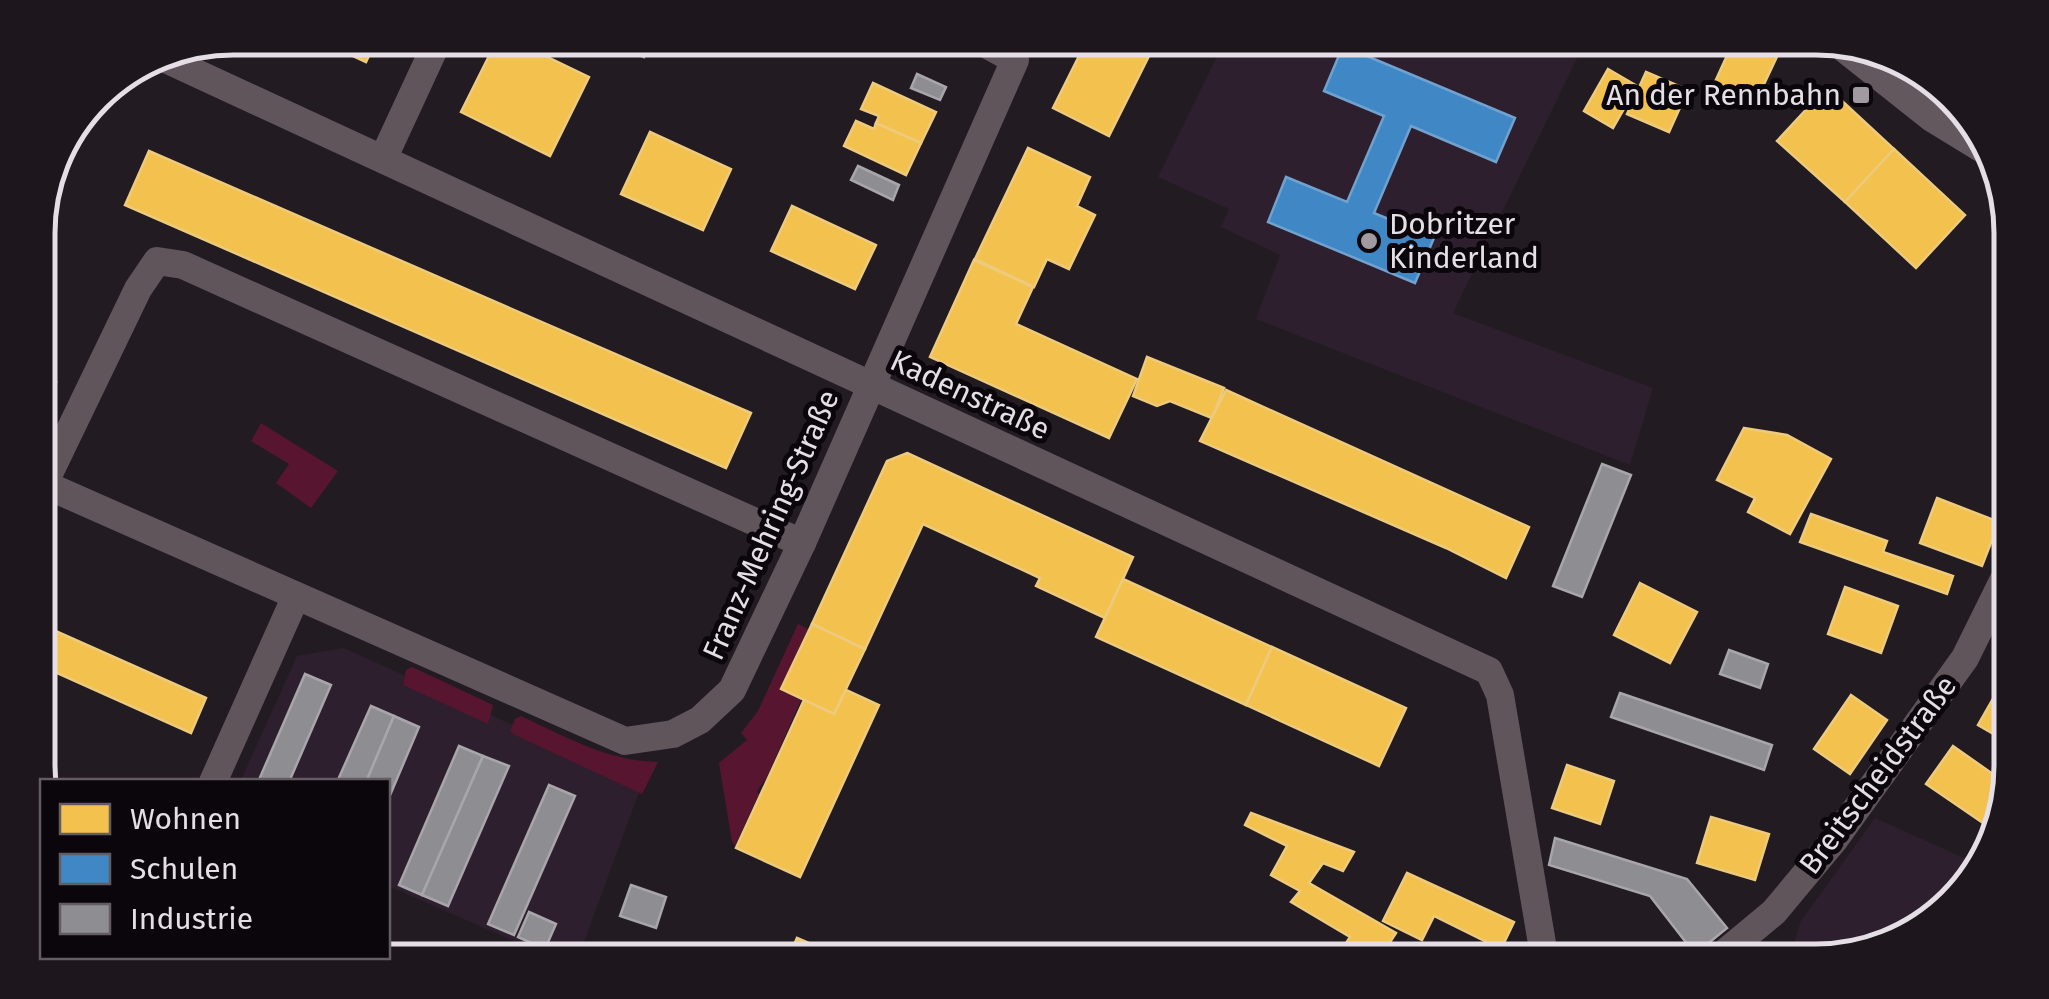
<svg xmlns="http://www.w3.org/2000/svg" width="2049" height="999" viewBox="0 0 2049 999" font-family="'Fira Sans',sans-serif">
<rect width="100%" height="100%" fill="#221c22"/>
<g fill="#2d1f2d">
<polygon points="1226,38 1587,38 1453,313 1653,388 1630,465 1256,319 1280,255 1221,227 1229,209 1158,177"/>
<polygon points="344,648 642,784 577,961 560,961 388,886 388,782 240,782 297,656"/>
<polygon points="1875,818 1980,865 1924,929 1828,961 1788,961 1801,921"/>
</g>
<g fill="#57152f">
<polygon points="261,423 338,471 311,508 276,483 289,464 251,441"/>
<polygon points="798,624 808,629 781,689 801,700 767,777 757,791 759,794 735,846 732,842 719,763 747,740 741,733 758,711"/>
<polygon points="412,667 493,705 488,724 403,685 406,670"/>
<path d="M521,716c45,21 86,45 137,46l-16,32 -127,-59 -5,-4 5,-12z"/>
</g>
<g fill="#f2c14e" stroke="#eeca7c" stroke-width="2.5">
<polygon points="314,38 377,38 366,62"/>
<polygon points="498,38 508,38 589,77 550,156 461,112"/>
<polygon points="1088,38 1158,38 1109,136 1053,108"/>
<polygon points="1676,38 1713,38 1707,52"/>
<polygon points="1735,38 1765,38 1782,46 1756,101 1715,82"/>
<polygon points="1608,69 1637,86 1613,128 1584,111"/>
<polygon points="1646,72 1688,90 1669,132 1627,114"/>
<polygon points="873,83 936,112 921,143 876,123 879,116 861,109"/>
<polygon points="1827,87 1894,149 1845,202 1777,141"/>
<polygon points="856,121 874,129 876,123 921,143 906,175 844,146"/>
<polygon points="650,132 731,169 703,230 621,194"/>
<polygon points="1028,148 1090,177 1077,206 1095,215 1069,269 1047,259 1034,287 975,259"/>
<polygon points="1894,149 1965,215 1916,268 1845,202"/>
<polygon points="149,151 751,413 726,468 125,205"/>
<polygon points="792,206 876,245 855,289 771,251"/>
<polygon points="974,260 1033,287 1016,324 1137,379 1109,438 930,357"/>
<polygon points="1147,357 1224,388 1212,418 1170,401 1157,406 1133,396"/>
<polygon points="38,374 56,382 38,421"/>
<polygon points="1226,390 1529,527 1506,578 1446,548 1200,441"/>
<polygon points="1744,428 1787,435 1831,459 1790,534 1748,512 1755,498 1717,480"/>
<polygon points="907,453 1133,557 1105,618 1036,586 1040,578 923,524 865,649 812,624 887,461"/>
<polygon points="1937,498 1999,522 1982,566 1920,543"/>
<polygon points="1811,514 1887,541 1883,552 1953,576 1947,594 1800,542"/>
<polygon points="1123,579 1272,647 1246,705 1096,637"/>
<polygon points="1640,583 1697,612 1670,663 1614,635"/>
<polygon points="1845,587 1898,606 1881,653 1828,634"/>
<polygon points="812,624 865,649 834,714 781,689"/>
<polygon points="51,629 206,698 191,733 39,665 39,655"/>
<polygon points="1272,647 1406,708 1379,766 1246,705"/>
<polygon points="846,690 879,705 800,877 736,848 804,700 834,714"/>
<polygon points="1998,690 2011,697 2011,744 1978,725"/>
<polygon points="1851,695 1887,720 1850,774 1814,749"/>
<polygon points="1953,746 2007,784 2004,799 1986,825 1926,784"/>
<polygon points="1567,765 1614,781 1600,824 1552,808"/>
<polygon points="1251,813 1354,852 1343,871 1323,863 1309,883 1396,933 1378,961 1361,961 1341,951 1350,937 1291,902 1300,891 1271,875 1287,846 1245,825"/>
<polygon points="1711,817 1769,834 1755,880 1697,863"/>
<polygon points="1407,873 1514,922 1501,949 1434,916 1422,940 1383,921"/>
<polygon points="797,938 851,961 787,961"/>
<polygon points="211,956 273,956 271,961 233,962"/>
</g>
<polygon fill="#3f88c5" stroke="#71a2cf" stroke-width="2.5" points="1343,46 1515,118 1496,162 1411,126 1374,213 1434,238 1415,283 1268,222 1286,177 1347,202 1384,116 1324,91"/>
<g fill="#8d8d92" stroke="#a8a5ab" stroke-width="2.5">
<polygon points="626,38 650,44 644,57 621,47"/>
<polygon points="917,74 946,87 940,100 911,88"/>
<polygon points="858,166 899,185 893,200 851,180"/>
<polygon points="1602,464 1631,475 1582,597 1553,586"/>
<polygon points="1729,650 1768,664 1760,688 1720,674"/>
<polygon points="305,674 331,685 289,782 258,782"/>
<polygon points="1620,693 1772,745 1764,770 1611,717"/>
<polygon points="371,706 394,716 366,782 337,782"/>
<polygon points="394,716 419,727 388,800 388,782 366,782"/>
<polygon points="459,746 483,756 422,895 399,885"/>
<polygon points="483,756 509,766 448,906 422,895"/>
<polygon points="549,785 575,796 514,935 488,924"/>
<polygon points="1555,838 1687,879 1727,928 1695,954 1650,896 1549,865"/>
<polygon points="631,885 666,897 656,928 620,916"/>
<polygon points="529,912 556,924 545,949 518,937"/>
</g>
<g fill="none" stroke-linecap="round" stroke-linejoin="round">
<g stroke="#61555c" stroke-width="28">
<polyline points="155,54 1489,671 1500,695 1545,961"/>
<polyline points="383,159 439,38"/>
<polyline points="39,482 625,741 673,734 700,720 732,690 802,543 1015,60 975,38"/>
<polyline points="44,484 138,289 157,261 183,265 802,543"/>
<polyline points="213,782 296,596"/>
<polyline points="1715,961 1774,912 1834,840 1965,658 2011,565"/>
</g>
<polyline stroke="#64585f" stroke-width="38" points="1848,45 1935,114 1984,144"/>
</g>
<g fill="#a19aa1" stroke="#0b060b" stroke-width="4">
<rect x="1851" y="85" width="20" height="20" rx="5"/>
<circle cx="1369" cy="241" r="10"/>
</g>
<g text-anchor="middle" stroke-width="10" stroke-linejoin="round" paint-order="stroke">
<g font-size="30" fill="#e6dee6" stroke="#0b060b" text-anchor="end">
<text x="1841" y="105">An der Rennbahn</text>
<text x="1389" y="234" text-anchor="start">Dobritzer<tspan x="1389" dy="34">Kinderland</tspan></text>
</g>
<g font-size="30" fill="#e6dee6" stroke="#0b060b">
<text transform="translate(970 395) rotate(25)" y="10">Kadenstraße</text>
<text transform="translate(771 525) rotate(-66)" y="10">Franz-Mehring-Straße</text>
<text transform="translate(1878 775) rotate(-53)" y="10">Breitscheidstraße</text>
</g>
</g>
<path d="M0 0H2049V999H0ZM233 55H1816A178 178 0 0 1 1994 233V766A178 178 0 0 1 1816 944H233A178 178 0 0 1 55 766V233A178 178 0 0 1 233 55Z" fill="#1d171d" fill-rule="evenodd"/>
<path fill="none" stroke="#e6dee6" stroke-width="5" d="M233 55H1816A178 178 0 0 1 1994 233V766A178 178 0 0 1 1816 944H233A178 178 0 0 1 55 766V233A178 178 0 0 1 233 55Z"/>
<rect x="40" y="779" width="350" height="180" fill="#0b060b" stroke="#635c63" stroke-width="2.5"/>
<rect x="60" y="804" width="50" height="30" fill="#f2c14e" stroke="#635c63" stroke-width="2.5"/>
<text x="130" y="829" font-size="30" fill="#e6dee6">Wohnen</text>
<rect x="60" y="854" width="50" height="30" fill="#3f88c5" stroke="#635c63" stroke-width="2.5"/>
<text x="130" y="879" font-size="30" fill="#e6dee6">Schulen</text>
<rect x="60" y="904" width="50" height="30" fill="#8d8d92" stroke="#635c63" stroke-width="2.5"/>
<text x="130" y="929" font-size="30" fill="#e6dee6">Industrie</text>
</svg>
